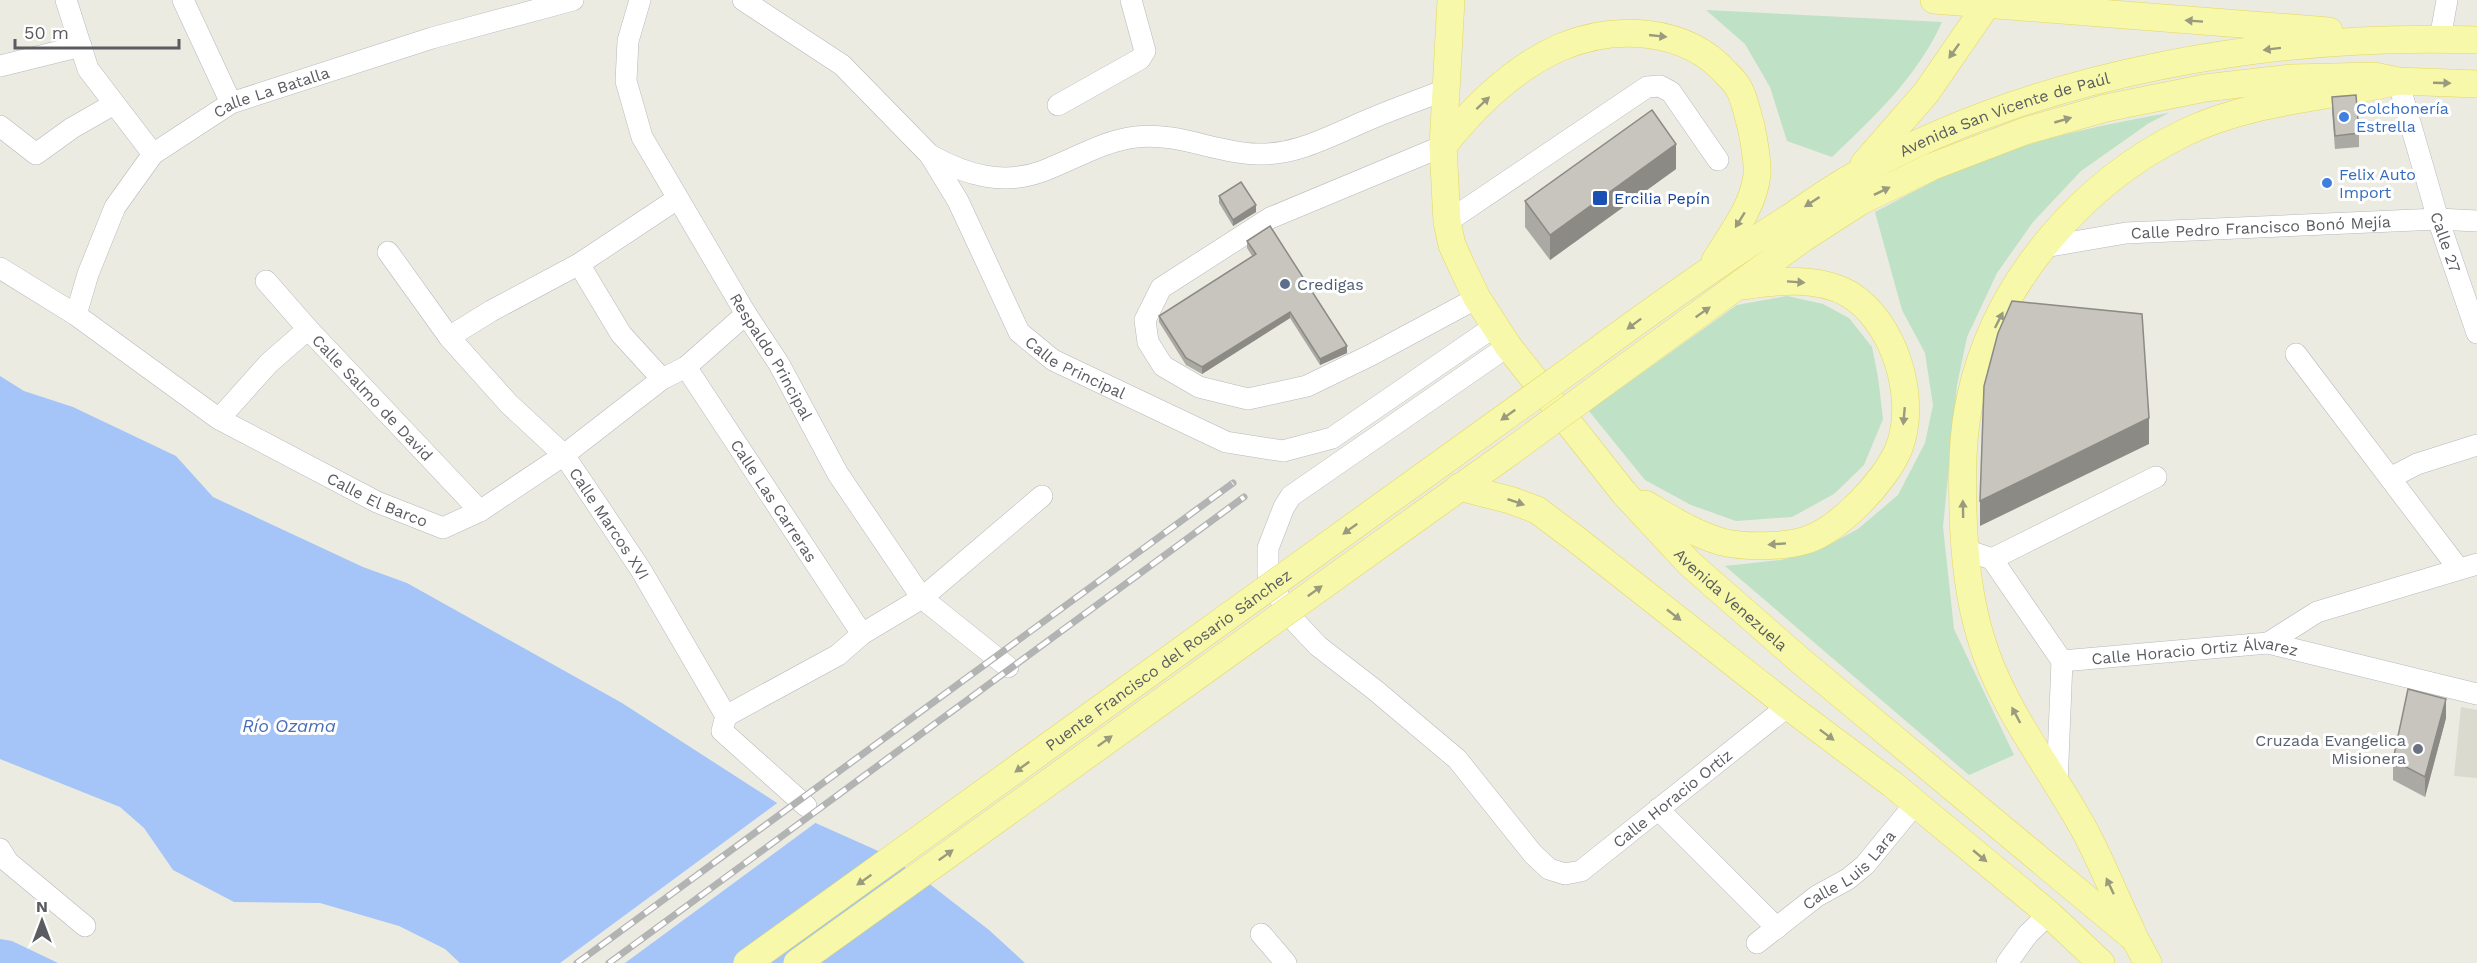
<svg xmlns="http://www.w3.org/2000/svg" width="2477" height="963" viewBox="0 0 2477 963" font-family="'Work Sans',sans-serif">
<rect width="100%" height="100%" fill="#ebebe1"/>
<polygon fill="#dbdacf" points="2461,707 2477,710 2477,778 2454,776"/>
<g fill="#bfe1c5">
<path d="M1706,10l236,12c-25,55 -67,94 -110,135l-45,-16 -17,-54 -25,-43z"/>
<path d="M2169,113l-20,10 -68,48 -48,51 -36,51 -30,64 -10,48 -14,142 11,102 60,126 -45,20 -244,-209 56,-6 40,-11 37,-20 40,-34 27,-52 8,-38 -8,-52 -23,-43 -27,-98c31,-16 62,-34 95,-47 64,-26 131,-40 199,-52z"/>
<polygon points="1787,296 1823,304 1849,318 1872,347 1878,377 1883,419 1864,465 1834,494 1792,517 1736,521 1691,505 1645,480 1589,411 1737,305"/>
</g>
<g fill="#a5c5f8">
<polygon points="0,376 24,391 73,407 176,456 213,497 363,567 407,583 622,703 791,812 876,850 918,875 989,930 1025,963 460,963 445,949 399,926 320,903 234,902 173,870 144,828 120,807 0,759"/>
<polygon points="0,939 12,941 58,963 0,963"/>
</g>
<polygon fill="#ebebe1" points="780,801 818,821 625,963 560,963"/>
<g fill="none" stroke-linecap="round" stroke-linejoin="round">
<defs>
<g id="minor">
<polyline points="66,0 88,69 153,154"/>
<polyline points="183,0 231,103"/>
<path id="s1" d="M640,0l-12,41 -2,40 16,56 104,177 33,50 59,110 84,124 86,69"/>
<path id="s2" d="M743,0l99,65 88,90 28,46 61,131 34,28 173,82 57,9 49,-13 163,-112"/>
<polyline points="2440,39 2447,0"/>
<polyline points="0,66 81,46"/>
<path id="s3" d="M2398,81l40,138 39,114"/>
<polyline points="1058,105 1140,59 1145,51 1131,0"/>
<polyline points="0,126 36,154 72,128 114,104"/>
<polyline points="1443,146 1270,218 1161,288 1145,320 1148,342 1163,366 1199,387 1248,399 1307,386 1371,355 1477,298"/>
<path d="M930,155c36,20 73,31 113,16 32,-12 59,-30 93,-34 43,-5 79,16 121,17 35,1 63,-13 95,-27 30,-14 62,-25 93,-37"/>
<polyline points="1447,222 1647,87 1660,86 1671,92 1718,160"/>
<path id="s4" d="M2044,247l82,-14 312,-14 39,2"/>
<path id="s5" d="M388,252l61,85 60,67 55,51 77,115 85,146 -4,15 84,75"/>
<polyline points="579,264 621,334 662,379"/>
<path id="s6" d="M0,268l76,47 143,104 158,83 66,26 37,-17 84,-56 98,-76 24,-12 60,-53"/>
<path id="s7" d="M266,281l42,48 172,182"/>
<path id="s8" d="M76,315l12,-41 27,-67 38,-53 78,-51 201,-65 141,-38"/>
<polyline points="449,337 491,311 579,264 677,199"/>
<path id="s9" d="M1508,346l-217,150 -7,11 -16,41v26l19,39 31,33 57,44 82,69 76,95 16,15 16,5 16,-3 207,-165"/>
<polyline points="2296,354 2458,568"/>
<path id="s10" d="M686,367l176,267"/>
<polyline points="219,419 269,363 308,329"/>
<polyline points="2390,478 2417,464 2477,445"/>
<path id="s11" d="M1963,549l29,10 70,102 206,-18 209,51"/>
<polyline points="1992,559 2156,477"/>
<polyline points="2268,643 2317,612 2477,564"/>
<polyline points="726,716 838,655 862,634 922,598 1042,496"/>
<polyline points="2057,785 2062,661"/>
<polyline points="1658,809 1777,928"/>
<polyline points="0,849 8,862 85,926"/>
<polyline points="1261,934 1286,963"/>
<path id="s12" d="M1757,943l60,-47 31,-17 17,-14 50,-61"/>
<polyline points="2007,963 2028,934 2049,914"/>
</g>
<g id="major">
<path id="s13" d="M1451,0l-8,146 4,76 5,23 10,22 15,31 31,48 116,147 66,71 112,98 333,277 13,24"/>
<polyline points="1934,0 2329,31"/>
<path d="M1443,146c31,-39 72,-79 118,-99 54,-23 125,-19 165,26 4,4 9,9 12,14 7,11 9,27 13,39 3,15 7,34 6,49 -4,33 -26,59 -42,86"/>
<polyline points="1864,164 1926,93 1988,3"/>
<path id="s14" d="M1590,356c65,-48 131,-95 199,-138 21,-14 43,-30 65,-42 182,-103 416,-143 623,-136"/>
<polyline points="1604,383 1802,239 1861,201 1931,167 2025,131 2106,108 2205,88 2292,78 2374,76 2398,81 2477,84"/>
<polyline points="1459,487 1510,500 1537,510 1577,540 1788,706 1892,784 2049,914 2101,963"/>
<path d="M1645,504c26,15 49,30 77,38 20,5 57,5 77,0 36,-7 87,-61 100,-94 19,-49 -4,-126 -50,-154 -32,-18 -72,-13 -106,-8"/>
<polyline points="1420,516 1510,452"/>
<path d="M2132,932c-16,-33 -29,-67 -46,-99 -35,-65 -86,-126 -106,-198 -12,-40 -16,-83 -17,-125 -1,-38 -1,-77 8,-115 25,-113 111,-213 215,-263 67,-32 141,-34 212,-51"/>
</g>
</defs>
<use href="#minor" stroke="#b7b8bd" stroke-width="22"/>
<use href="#major" stroke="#e5d660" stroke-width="28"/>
<use href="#minor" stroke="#fff" stroke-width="21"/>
<use href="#major" stroke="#f7f8a9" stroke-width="27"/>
<defs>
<g id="rail">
<polyline points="577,963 1233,483"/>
<polyline points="609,963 1244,497"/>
</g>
</defs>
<use href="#rail" stroke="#b2b3b3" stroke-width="7"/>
<use href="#rail" stroke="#fff" stroke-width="4.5" stroke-dasharray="14" stroke-linecap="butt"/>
<defs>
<g id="major-bridge">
<polyline points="1510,452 1604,383"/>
<path id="s15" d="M747,963l843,-607"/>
<polyline points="797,963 1420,516"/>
</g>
</defs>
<use href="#major-bridge" stroke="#e5d660" stroke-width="28" stroke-linecap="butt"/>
<use href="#major-bridge" stroke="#f7f8a9" stroke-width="27"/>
</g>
<g fill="#aba9a3">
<polygon points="2332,97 2359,133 2359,147 2335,149 2332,111"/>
<polygon points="1676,169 1550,260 1525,227 1525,201"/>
<polygon points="1219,196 1256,212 1233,226 1219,203"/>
<polygon points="1247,241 1347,353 1320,365 1290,318 1202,374 1186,365 1159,322 1159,316 1252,256 1247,248"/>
<polygon points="2446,718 2425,797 2393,780 2393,760"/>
</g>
<g fill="#8b8a85">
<polygon points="1676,144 1676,169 1550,260 1550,235"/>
<polygon points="1256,205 1256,212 1233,226 1233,220"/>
<polygon points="1290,312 1290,318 1202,374 1202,367"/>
<polygon points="1347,346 1347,353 1320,365 1320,359"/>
<polygon points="2149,418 2149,444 1980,526 1980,501"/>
<polygon points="2446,699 2446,718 2425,797 2425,777"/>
</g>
<g fill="#c7c5be" stroke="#8b8a85" stroke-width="1.5">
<polygon points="2356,95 2359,133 2335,136 2332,97"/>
<polygon points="1652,110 1676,144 1550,235 1525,201"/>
<polygon points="1241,182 1256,205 1233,220 1219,196"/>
<polygon points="1270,226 1347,346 1320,359 1290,312 1202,367 1186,358 1159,316 1256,254 1247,241"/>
<polygon points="2012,301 2142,314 2149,418 1980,501 1984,386 1998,333"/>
<polygon points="2408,689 2446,699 2425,777 2393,760"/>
</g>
<defs><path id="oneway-solid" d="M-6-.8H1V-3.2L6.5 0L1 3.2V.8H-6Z" transform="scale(1.5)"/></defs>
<g fill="#999a7e">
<use href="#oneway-solid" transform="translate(2194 21) rotate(-176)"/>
<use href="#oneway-solid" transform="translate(1658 36) rotate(6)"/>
<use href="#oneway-solid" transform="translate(2272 49) rotate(173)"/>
<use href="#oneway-solid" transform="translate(1954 51) rotate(125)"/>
<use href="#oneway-solid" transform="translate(2442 83) rotate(2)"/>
<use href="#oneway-solid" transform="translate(1483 103) rotate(-43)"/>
<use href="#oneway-solid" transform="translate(2063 120) rotate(-16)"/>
<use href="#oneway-solid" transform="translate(1882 191) rotate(-26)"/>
<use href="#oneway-solid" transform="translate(1812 202) rotate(147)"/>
<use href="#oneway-solid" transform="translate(1740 220) rotate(122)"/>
<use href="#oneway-solid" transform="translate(1796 282) rotate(4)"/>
<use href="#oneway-solid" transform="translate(1703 312) rotate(-35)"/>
<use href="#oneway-solid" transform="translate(1999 320) rotate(-63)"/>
<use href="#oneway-solid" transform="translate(1634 324) rotate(143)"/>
<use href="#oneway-solid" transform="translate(1508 415) rotate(144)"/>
<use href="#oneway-solid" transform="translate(1904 416) rotate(95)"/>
<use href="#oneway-solid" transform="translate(1516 502) rotate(19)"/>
<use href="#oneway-solid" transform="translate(1963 509) rotate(-91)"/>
<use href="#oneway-solid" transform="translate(1350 529) rotate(144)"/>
<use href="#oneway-solid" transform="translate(1777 544) rotate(176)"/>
<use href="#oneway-solid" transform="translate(1315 591) rotate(-36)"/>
<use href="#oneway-solid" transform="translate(1674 615) rotate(38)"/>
<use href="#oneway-solid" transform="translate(2016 715) rotate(-118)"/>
<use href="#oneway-solid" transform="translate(1827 735) rotate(37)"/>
<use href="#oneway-solid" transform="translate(1105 741) rotate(-36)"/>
<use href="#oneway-solid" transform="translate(1022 767) rotate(144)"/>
<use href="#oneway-solid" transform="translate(946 855) rotate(-36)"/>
<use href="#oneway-solid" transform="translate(1980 856) rotate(40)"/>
<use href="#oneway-solid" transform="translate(864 880) rotate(145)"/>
<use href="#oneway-solid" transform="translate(2110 886) rotate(-115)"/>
</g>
<g fill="#3f7fe0" stroke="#fff" stroke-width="2">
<circle cx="2344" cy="117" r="6"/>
<circle cx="2327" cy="183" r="6"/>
</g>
<rect fill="#1a4fb4" stroke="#fff" stroke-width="2" x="1592" y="190" width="16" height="16" rx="3"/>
<circle fill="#5c6f8a" stroke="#fff" stroke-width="2" cx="1285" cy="284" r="6"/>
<circle fill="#6b7280" stroke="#fff" stroke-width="2" cx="2418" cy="749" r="6"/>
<g text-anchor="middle" stroke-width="6" stroke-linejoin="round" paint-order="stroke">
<g font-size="16" fill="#5a5c61" stroke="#fff">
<text dy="6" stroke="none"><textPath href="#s8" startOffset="315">Calle La Batalla</textPath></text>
<text dy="6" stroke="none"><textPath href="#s14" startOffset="483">Avenida San Vicente de Paúl</textPath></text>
<text dy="6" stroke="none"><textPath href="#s4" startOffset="218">Calle Pedro Francisco Bonó Mejía</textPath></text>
<text dy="6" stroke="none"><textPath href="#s3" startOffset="168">Calle 27</textPath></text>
<text dy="6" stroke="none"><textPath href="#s1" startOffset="396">Respaldo Principal</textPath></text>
<text dy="6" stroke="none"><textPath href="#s2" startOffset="510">Calle Principal</textPath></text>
<text dy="6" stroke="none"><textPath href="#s7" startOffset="158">Calle Salmo de David</textPath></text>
<text dy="6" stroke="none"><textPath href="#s6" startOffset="444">Calle El Barco</textPath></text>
<text dy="6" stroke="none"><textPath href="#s10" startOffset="160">Calle Las Carreras</textPath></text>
<text dy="6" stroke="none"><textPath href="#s5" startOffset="352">Calle Marcos XVI</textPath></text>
<text dy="6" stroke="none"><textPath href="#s13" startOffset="700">Avenida Venezuela</textPath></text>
<text dy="6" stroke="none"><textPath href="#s11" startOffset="288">Calle Horacio Ortiz Álvarez</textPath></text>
<text dy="6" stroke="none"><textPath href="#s15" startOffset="519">Puente Francisco del Rosario Sánchez</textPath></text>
<text dy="6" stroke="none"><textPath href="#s9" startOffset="908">Calle Horacio Ortiz</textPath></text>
<text dy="6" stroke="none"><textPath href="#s12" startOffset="118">Calle Luis Lara</textPath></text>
</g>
<g font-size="16" fill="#366cbe" stroke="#fff" text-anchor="start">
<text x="2356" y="114">Colchonería<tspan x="2356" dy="18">Estrella</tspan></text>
<text x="2339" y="180">Felix Auto<tspan x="2339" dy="18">Import</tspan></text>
</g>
<g font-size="16" fill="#164399" stroke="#fff" text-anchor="start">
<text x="1614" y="204">Ercilia Pepín</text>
</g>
<g font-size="16" fill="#4e5e75" stroke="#fff" text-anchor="start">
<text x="1297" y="290">Credigas</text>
</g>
<g font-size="16" fill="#5b616d" stroke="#fff" text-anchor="end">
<text x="2406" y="746">Cruzada Evangelica<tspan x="2406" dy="18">Misionera</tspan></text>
</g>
<g font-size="18" font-style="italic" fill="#4a6db8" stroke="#fff">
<text x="289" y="732">Río Ozama</text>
</g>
</g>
<g transform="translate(42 921)" stroke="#ffffff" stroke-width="4.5" paint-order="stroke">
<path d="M0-4.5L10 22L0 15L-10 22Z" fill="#5a5c61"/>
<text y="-9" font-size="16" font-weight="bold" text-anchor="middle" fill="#5a5c61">N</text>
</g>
<path d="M15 39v9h164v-9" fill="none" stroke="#5a5c61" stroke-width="3"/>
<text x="24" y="39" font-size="18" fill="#5a5c61" stroke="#ffffff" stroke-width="4.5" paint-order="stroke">50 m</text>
</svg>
